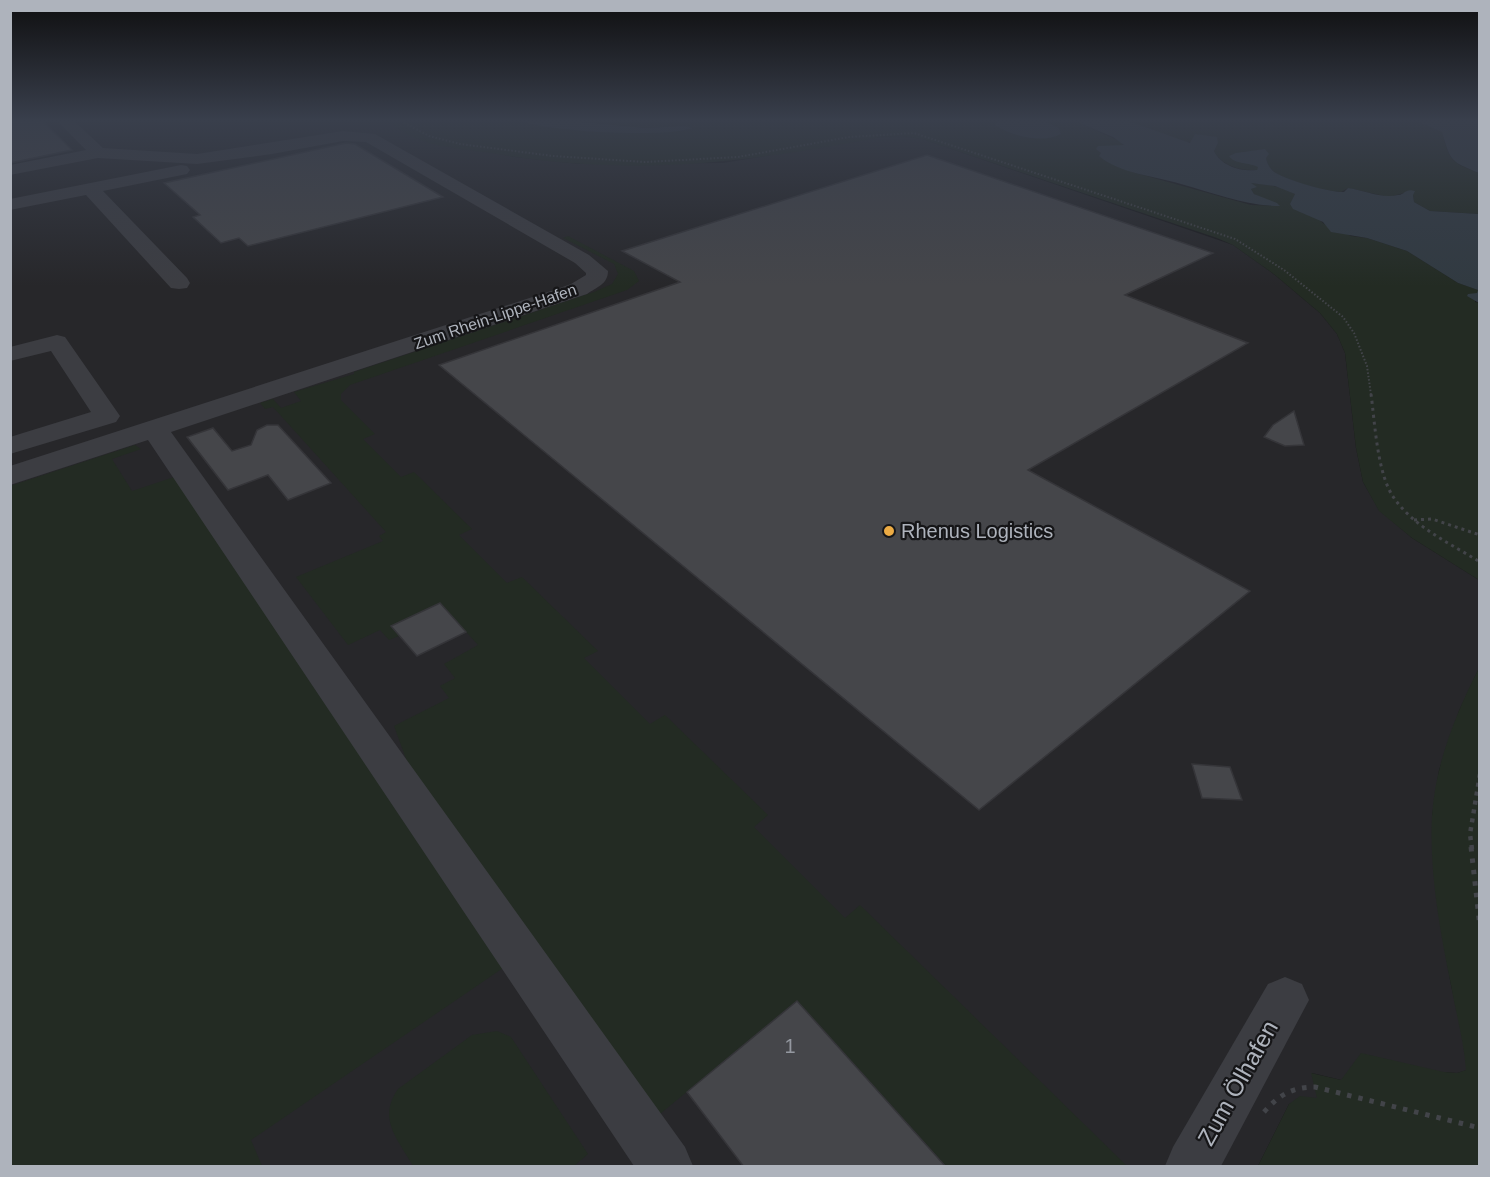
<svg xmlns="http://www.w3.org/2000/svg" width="1490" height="1177" viewBox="0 0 1490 1177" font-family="Helvetica,sans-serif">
<rect width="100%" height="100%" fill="#1b1b1d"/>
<polygon fill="#27272a" points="10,121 385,121 418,139 515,157 579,164 723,163 881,137 902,136 922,139 1233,245 1275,275 1320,313 1337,334 1345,353 1356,448 1363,482 1379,510 1412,538 1479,580 1479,668 1459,711 1439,770 1432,816 1440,922 1451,985 1464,1042 1467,1070 1457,1073 1444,1072 1341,1080 1312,1073 1318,1098 1289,1104 1258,1166 11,1166"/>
<g fill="#232b23">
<path d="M385,121h137l50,9 67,3 43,-2 11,-3 -9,-2 -48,2 -11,-3 -54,-4h426l-2,1 66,12 -2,-6 -15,-7h31l46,21 3,4h-26l34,26 119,33 28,1 -25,-12 -3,-5 5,-2 -7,-4c16,1 32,3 46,11l-1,5 30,25 27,12 16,2 40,13 51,32 21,7 -4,12 5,1 -1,277 -67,-42 -33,-27 -16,-29 -7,-34 -11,-95 -8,-19 -17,-21 -45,-38 -42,-30 -16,-7 -295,-99 -20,-3 -21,1c-135,26 -246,40 -384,17 -24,-4 -58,-6 -80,-15 -11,-5 -21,-12 -32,-18z"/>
<path d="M1128,121h288l26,11c8,30 9,30 37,41v41l-49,-3 -16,-9 -1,-7 -9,-2 -15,4 -41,-9 -7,4c-13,0 -58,-12 -68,-21 -6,-6 -7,-13 -10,-21l-20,2 16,15 -2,3c-16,1 -35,-4 -43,-19l4,-8 -23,-9 -3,8h-8z"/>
<polygon points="568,236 634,271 639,281 627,290 350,385 341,394 341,400 375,434 363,439 401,477 414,472 472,529 459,535 507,583 522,577 598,651 584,658 650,724 665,715 768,815 754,827 845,918 860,905 1127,1166 946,1166 797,1001 660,1114 412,775 394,726 449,698 440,686 455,678 444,664 478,645 440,603 391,626 399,636 389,640 380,630 348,645 296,577 383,541 379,536 386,532 273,407 265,409 260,403 273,399 281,408 301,401 294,392 354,374 354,372 594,292 612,284 618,274 614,264 563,238"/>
<polygon points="135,445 141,449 112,459 132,491 174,477 506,966 251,1140 262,1166 11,1166 10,486"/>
<path d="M1479,668v498h-221l31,-62 11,-8 17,2 -6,-25 30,7 20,-27 83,19 13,1 9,-3c-2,-29 -10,-56 -15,-85 -11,-54 -22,-114 -19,-169 3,-51 24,-103 47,-148z"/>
<path d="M497,1031l14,6 77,117 -14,12h-161c-15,-27 -36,-47 -15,-77l74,-54z"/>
</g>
<g fill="#313a41">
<path d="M522,121h49l74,7 39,-2 9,2c-27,10 -143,4 -171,-7z"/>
<path d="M997,121h47l15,7 2,6c-19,10 -49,2 -66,-9z"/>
<path d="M1075,121h53l62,22 5,-9 22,3 1,6 -4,8c7,15 27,21 43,19l1,-3c-9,-5 -23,-2 -29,-11l7,-3 29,-4 4,5 -3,4c1,5 3,9 7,13 9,8 58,22 71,21l4,-4c15,2 34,11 50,7 8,-1 7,-7 17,-4l-2,4 1,7 16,9 49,3v89l-12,-7 1,-2 9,-1 1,-3 -20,-7 -51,-32 -40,-13 -36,-6 -8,-10 -30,-13 -3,-5 5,-10 -20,-8 -24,-3 6,4 -6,2 3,5 23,9 3,3c-35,0 -66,-13 -99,-22 -26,-8 -61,-10 -82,-28l2,-3 -5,-4 2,-3 26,-1 -11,-8z"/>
<path d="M1416,121h63v52c-29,-12 -28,-11 -37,-41z"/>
</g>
<g fill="#45464a" stroke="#353539" stroke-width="1.5">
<polygon points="10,121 43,121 72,150 10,163"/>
<polygon points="346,143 355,144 443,197 248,246 239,238 221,243 193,217 200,215 164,183"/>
<polygon points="927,155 1213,253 1125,295 1248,343 1028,470 1250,591 979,810 439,365 680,282 622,251"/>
<polygon points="1294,411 1304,445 1285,446 1264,437 1273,425"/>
<polygon points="267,425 278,425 331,483 288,500 268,475 228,490 187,437 213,428 232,451 251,445 257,430"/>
<polygon points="440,603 466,632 417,656 391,626"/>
<polygon points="1192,764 1230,767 1242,800 1202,798"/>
<polygon points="797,1001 946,1167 744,1167 687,1092"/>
</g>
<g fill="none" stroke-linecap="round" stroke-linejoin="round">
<polyline stroke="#424449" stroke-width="2" stroke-dasharray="1.5 2" stroke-linecap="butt" points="401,121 429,136 460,144 553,156 645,162 738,157 849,137 914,133 1235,239 1284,270 1343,317 1354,333 1367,366 1371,395"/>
<g stroke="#424449" stroke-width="3" stroke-dasharray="3 4" stroke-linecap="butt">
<path d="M1371,394c4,29 6,80 23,104 20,29 57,46 86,64"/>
<polyline points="1414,520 1432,519 1480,535"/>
</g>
<polyline stroke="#424449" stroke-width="4.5" stroke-dasharray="4 5" stroke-linecap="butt" points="1472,849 1470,834 1480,774"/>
<g stroke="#424449" stroke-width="5" stroke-dasharray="4.5 7" stroke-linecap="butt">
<polyline points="1471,847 1480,927"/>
<path d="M1264,1112c15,-17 28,-25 51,-25l165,41"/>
</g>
<g fill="#3c3d42" fill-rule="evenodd">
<path d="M57,121h17l29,27 94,6 146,-23 32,3 214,121 19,16c0,13 -11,16 -21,23l-416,138 514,715 8,19h-59l-486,-726 -138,45v-19l544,-176 17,-6 15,-9v-2l-11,-10 -209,-121 -23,-1 -71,13 -75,10 -99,-6 -88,17v-10l76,-15z"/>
<polygon points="181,165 187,166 190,170 187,174 103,191 187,278 190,283 187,288 179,289 171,288 86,195 10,210 10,199"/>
<polygon points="57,335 65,337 120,416 116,422 10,454 10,437 91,412 51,351 10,361 10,347"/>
<polygon points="1285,977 1302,984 1309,1000 1221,1166 1165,1166 1173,1147 1268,984"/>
</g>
</g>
<linearGradient id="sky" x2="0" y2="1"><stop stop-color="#0f0f10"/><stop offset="0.42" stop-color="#393f4c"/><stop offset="1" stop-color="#393f4c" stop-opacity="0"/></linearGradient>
<rect width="1490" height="286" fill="url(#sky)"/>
<circle fill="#ecab44" stroke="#161618" stroke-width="2" cx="889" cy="531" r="6"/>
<g text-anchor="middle" stroke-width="4.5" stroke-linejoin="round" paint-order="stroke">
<g font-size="16" fill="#aeb3bc" stroke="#161618">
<text transform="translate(495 316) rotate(-19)" y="6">Zum Rhein-Lippe-Hafen</text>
</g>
<g font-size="20" fill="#aeb3bc" stroke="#161618" text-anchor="start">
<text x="901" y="538">Rhenus Logistics</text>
</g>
<g font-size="20" fill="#9498a0">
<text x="790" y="1053">1</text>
</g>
<g font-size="24" fill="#aeb3bc" stroke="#161618">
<text transform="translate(1238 1083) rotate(-61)" y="8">Zum Ölhafen</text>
</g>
</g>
<rect width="1490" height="1177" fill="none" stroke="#aeb3bc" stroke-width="24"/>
</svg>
